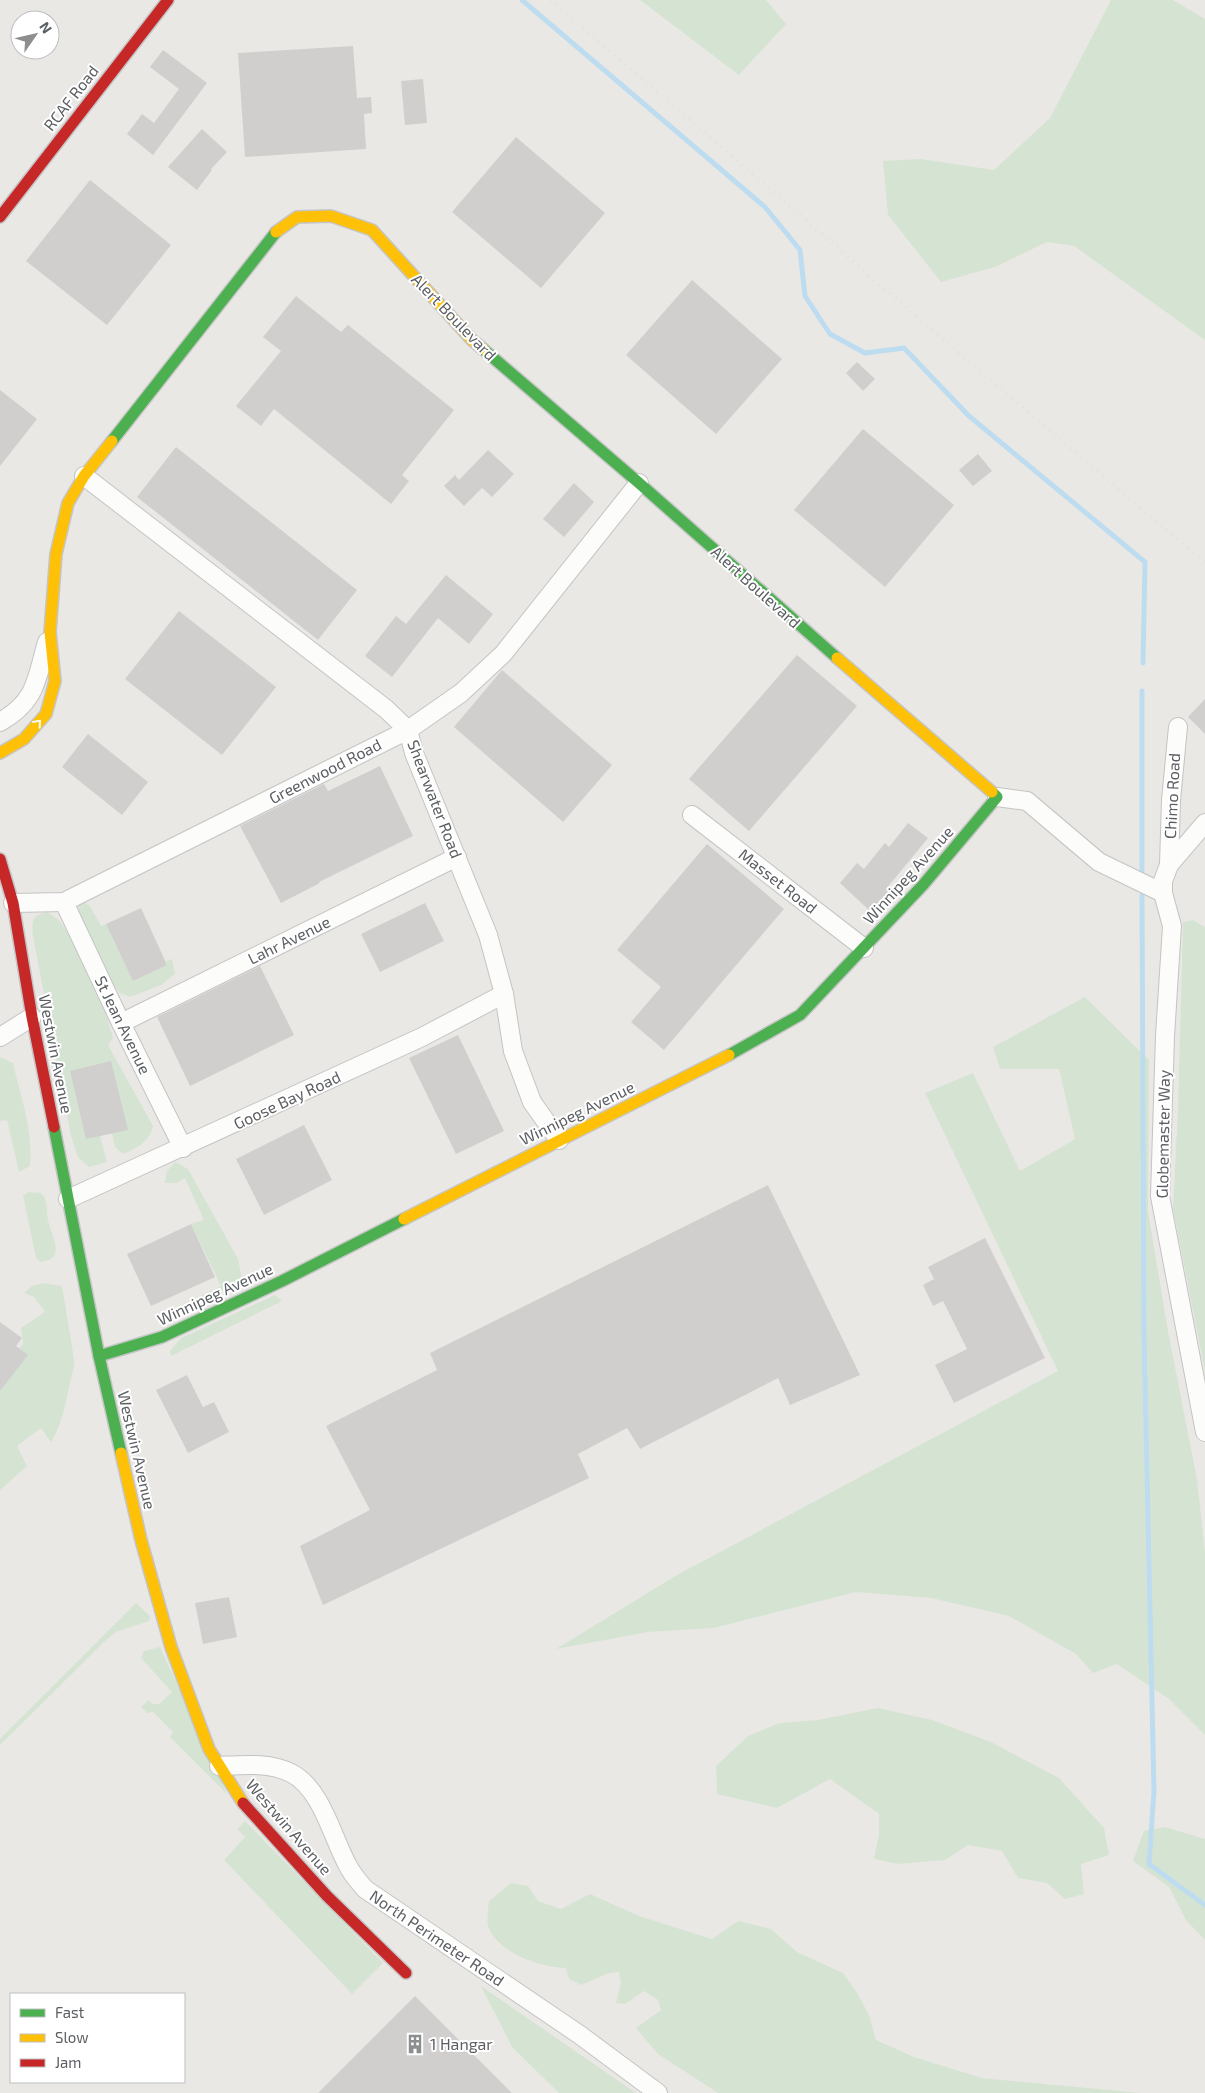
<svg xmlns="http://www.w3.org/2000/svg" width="1205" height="2093" viewBox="0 0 1205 2093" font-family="'Exo 2',sans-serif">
<rect width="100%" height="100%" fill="#eae8e5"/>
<g fill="#d5e4d2">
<polygon points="640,0 766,0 786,24 739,75"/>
<polygon points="1111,0 1173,0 1205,19 1205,340 1074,246 1047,242 995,267 941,282 888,215 883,161 921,159 994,170 1050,118"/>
<polygon points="85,903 90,906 101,926 106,924 133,980 167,965 166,961 172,959 175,974 161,985 130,997 120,993 114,986 80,915 78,907 79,904"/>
<path d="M47,912l12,8 8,12 36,72 10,34 -5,7 45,81c-4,16 -15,22 -30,28l-8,-7 -3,-14 -12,3 7,26 -18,5 -11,-10 -7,-21 -38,-200c-1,-15 -2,-20 14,-24z"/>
<polygon points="1193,920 1205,927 1205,1371 1173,1209 1178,1109 1183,922"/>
<polygon points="1085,997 1149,1060 1148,1211 1168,1331 1197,1479 1205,1553 1205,1735 1169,1699 1117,1664 1093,1673 1076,1654 1009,1616 931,1598 856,1592 714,1628 648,1632 556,1649 677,1575 1058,1371 925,1093 973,1073 1020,1171 1075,1139 1059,1069 1000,1069 993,1047"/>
<path d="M0,1057l13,6c7,32 21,69 17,103l-11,6 -12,-52 -7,1z"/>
<polygon points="175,1162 188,1169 238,1259 242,1278 236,1284 172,1316 161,1315 221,1286 191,1224 204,1220 185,1178 176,1183 165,1183 167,1171"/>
<path d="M29,1192l12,1c8,8 5,17 7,27 3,16 20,39 -8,42l-4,-4 -13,-63z"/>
<path d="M43,1283l19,3 12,73v8c-7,24 -9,53 -23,75l-10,-14 -24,18 10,20 -27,24v-117l23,-29 -2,-16 24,-16 -11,-15 -10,-4 8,-7z"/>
<polygon points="275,1295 282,1301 171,1356 170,1351 181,1338"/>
<polygon points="136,1603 150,1616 149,1621 116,1632 107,1639 0,1745 0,1739"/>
<polygon points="160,1647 227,1794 170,1737 173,1732 153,1712 147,1713 141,1707 149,1700 153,1704 159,1704 172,1692 141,1658 144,1651"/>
<polygon points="878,1708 932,1720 991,1742 1059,1778 1104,1828 1109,1855 1081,1864 1084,1894 1065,1899 1047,1883 1018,1878 1002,1851 968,1845 945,1860 898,1864 874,1859 879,1834 879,1814 830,1779 777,1808 717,1794 716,1766 748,1736 780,1723 818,1720"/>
<polygon points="245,1821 383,1963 352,1994 224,1860 245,1837 237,1829"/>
<polygon points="1165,1827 1205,1839 1205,1940 1186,1920 1169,1887 1133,1861 1144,1831"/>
<path d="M511,1883l17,3 10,15 23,8 29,-15 49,22 73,23 26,-18 33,8 26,23 46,21 13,18 13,24 7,25 38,17 68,21 159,15h-423l-60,-39 -22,-26 25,-18 -3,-10 -14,-9 -19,13 -9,-1 5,-20 -2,-11 -10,1 -28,12 -12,-6 -3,-11c-26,-1 -65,-14 -77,-39 -3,-7 -1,-20 0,-28z"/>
<polygon points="481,1986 636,2093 559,2093 512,2047"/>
</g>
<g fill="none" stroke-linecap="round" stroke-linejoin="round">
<g stroke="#bedcf0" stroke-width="5">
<polyline points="522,0 765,207 800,250 805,296 830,334 865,353 904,348 969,416 1145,562 1143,663"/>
<polyline points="1142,871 1142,691"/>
<polyline points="1142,895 1144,1336 1154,1791 1149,1864 1205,1905"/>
</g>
</g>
<g fill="#d1cfce">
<polygon points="353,46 357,98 371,97 372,113 364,114 366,149 245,157 238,53"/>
<polygon points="163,50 207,83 153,155 127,134 142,114 154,123 179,89 150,67"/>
<polygon points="423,79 427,123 405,125 401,81"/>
<polygon points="202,129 227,152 211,169 212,170 197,190 168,167"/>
<polygon points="516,137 605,213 541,288 452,212"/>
<polygon points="90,180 171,245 107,325 26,261"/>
<polygon points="692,280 782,359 716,434 626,355"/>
<polygon points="296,296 341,332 348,325 454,410 402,475 409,481 391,504 274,409 261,426 236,406 281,351 263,337"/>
<polygon points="857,362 875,379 863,391 846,373"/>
<polygon points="0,390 37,419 0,466"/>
<polygon points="863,429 954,505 885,587 794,510"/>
<polygon points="176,447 357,590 318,640 137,497"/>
<polygon points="488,450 514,474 492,497 482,488 464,506 444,486 455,475 459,480"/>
<polygon points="978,454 992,471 973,486 959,470"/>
<polygon points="574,483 594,502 564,537 543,519"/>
<polygon points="446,575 493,614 469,644 438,618 392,677 365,656 396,616 406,624"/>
<polygon points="179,611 276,687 222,755 125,679"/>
<polygon points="797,655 857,706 749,831 689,779"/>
<polygon points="502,670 612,765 563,822 454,727"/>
<polygon points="1205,699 1205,734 1188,717"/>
<polygon points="88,734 148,782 122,815 62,767"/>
<polygon points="380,766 413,836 319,882 320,883 281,903 240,826 324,784 328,791"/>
<polygon points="908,823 928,838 886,889 889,892 871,912 840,883 857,863 864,869 885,843 889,847"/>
<polygon points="707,844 784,909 664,1050 631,1022 661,987 617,950"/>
<polygon points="425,903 444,941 380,972 361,934"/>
<polygon points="141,908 167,965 133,981 106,924"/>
<polygon points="260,966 294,1035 190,1086 157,1017"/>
<polygon points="458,1035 504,1131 456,1154 409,1058"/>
<polygon points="111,1061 128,1130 86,1139 70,1071"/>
<polygon points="304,1125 332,1180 264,1215 236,1159"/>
<polygon points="768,1185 860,1375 790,1405 778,1378 640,1449 627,1428 578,1454 589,1478 323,1605 300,1546 370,1510 326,1426 437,1370 430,1353"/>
<polygon points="191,1224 215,1277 151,1306 127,1254"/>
<polygon points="985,1238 1045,1358 954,1403 935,1365 967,1349 943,1301 933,1306 923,1285 934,1279 928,1267"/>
<polygon points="0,1322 22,1338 16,1346 28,1355 0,1391"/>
<polygon points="187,1375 203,1407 214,1402 229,1432 188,1453 156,1390"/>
<polygon points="229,1597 237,1637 203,1644 195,1603"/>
<polygon points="415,1996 512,2093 318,2093"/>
</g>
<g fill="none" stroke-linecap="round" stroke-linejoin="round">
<defs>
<g id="street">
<polyline points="84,476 386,709 408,730 414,753 488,935 504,994 513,1051 532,1102 559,1140"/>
<path d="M0,722c37,-21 36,-42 47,-80"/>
<polyline points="997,797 1027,801 1099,862 1163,893"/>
<polyline points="692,815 864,948"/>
<polyline points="1205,823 1169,865 1163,881 1163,893 1172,926 1165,1036 1160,1196 1205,1432"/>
<polyline points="1169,865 1171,800 1178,727"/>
<polyline points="64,902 121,1023 183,1148"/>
<polyline points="13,903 64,902 408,730 461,693 503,654 639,483"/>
<polyline points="121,1023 457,857"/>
<polyline points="0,1037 32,1017"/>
<polyline points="68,1199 422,1037 504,994"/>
<path d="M219,1766c23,-1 51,-4 72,7 30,15 41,63 56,91 4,9 11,17 18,25l215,146 78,58"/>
</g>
<g id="fast">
<polyline points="483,349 639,483 837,658"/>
<polyline points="112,441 276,232"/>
<polyline points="729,1055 800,1015 923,885 997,797 992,792"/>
<polyline points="54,1127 99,1356 121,1453"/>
<polyline points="99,1356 162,1337 282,1281 404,1219"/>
</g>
<g id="slow">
<polyline points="276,232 297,217 331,216 372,230 472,340 483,349"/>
<polyline points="837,658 992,792"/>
<polyline points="0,753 24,739 46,714 55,681 50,632 56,554 68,503 84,476 112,441"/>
<polyline points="404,1219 729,1055"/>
<polyline points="121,1453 141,1540 171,1647 209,1749 243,1803"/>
</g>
<g id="jam">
<polyline points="0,217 168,0"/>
<polyline points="0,859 13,903 32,1017 54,1127"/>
<polyline points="243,1803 327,1896 406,1973"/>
</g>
</defs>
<use href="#street" stroke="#c4c4c4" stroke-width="20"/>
<use href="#fast" stroke="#c5c5c6" stroke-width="14"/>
<use href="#slow" stroke="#c5c5c6" stroke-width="14"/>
<use href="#jam" stroke="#c5c5c6" stroke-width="14"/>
<use href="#street" stroke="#fcfcfb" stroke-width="18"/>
<use href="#fast" stroke="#4caf50" stroke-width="11"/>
<use href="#slow" stroke="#ffc107" stroke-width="11"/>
<use href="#jam" stroke="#c62828" stroke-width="11"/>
<polyline stroke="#e2e1e1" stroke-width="4" stroke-dasharray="1 6" stroke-linecap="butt" points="551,0 929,327 1205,563"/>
</g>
<defs><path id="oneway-chevron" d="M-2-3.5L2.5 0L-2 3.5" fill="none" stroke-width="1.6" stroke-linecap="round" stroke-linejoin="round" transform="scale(1.25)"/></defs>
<use stroke="#f6fbf6" href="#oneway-chevron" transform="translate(38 723) rotate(-49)"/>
<defs>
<symbol id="building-bare" viewBox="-9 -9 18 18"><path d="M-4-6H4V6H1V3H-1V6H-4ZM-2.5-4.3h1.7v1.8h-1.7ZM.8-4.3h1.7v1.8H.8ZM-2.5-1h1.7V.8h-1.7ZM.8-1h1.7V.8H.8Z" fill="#8d8e90" stroke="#fff" stroke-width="2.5" paint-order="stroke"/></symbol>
</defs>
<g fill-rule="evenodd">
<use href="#building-bare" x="401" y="2030" width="28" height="28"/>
</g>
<g text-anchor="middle" stroke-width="4" stroke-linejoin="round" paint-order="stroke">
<g font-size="16" fill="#5b5e62" stroke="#fff">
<text transform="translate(71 98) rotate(-52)" y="6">RCAF Road</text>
<text transform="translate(454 317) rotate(46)" y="6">Alert Boulevard</text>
<text transform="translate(756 587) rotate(42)" y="6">Alert Boulevard</text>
<text transform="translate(325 771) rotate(-27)" y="6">Greenwood Road</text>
<text transform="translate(1172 796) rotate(-87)" y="6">Chimo Road</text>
<text transform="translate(435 799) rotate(69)" y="6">Shearwater Road</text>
<text transform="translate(908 875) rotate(-48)" y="6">Winnipeg Avenue</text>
<text transform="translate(778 881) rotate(38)" y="6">Masset Road</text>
<text transform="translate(289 940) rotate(-26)" y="6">Lahr Avenue</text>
<text transform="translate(123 1025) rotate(64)" y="6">St Jean Avenue</text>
<text transform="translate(56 1054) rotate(79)" y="6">Westwin Avenue</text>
<text transform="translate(287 1100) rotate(-25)" y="6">Goose Bay Road</text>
<text transform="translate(577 1113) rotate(-26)" y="6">Winnipeg Avenue</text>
<text transform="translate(1163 1134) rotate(-89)" y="6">Globemaster Way</text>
<text transform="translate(215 1294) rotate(-25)" y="6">Winnipeg Avenue</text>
<text transform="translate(137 1450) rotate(77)" y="6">Westwin Avenue</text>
<text transform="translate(289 1827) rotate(49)" y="6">Westwin Avenue</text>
<text transform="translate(437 1938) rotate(34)" y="6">North Perimeter Road</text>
</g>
<g font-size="16" fill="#5b5e62" stroke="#fff" text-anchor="start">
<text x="430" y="2050">1 Hangar</text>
</g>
</g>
<rect x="10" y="1993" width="175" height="90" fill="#ffffff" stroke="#bdbfc0"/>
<rect x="20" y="2009" width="25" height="8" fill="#4caf50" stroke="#bdbfc0"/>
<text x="55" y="2018" font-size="15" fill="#5b5e62">Fast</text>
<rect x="20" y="2034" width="25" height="8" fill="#ffc107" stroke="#bdbfc0"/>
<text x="55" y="2043" font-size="15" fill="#5b5e62">Slow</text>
<rect x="20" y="2059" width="25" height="8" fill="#c62828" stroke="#bdbfc0"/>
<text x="55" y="2068" font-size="15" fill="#5b5e62">Jam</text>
<g transform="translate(35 35) rotate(56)"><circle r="24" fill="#ffffff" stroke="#bdbfc0"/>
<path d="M0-4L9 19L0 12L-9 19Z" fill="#8d8e90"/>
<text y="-8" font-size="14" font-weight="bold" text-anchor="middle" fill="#5b5e62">N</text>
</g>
</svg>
